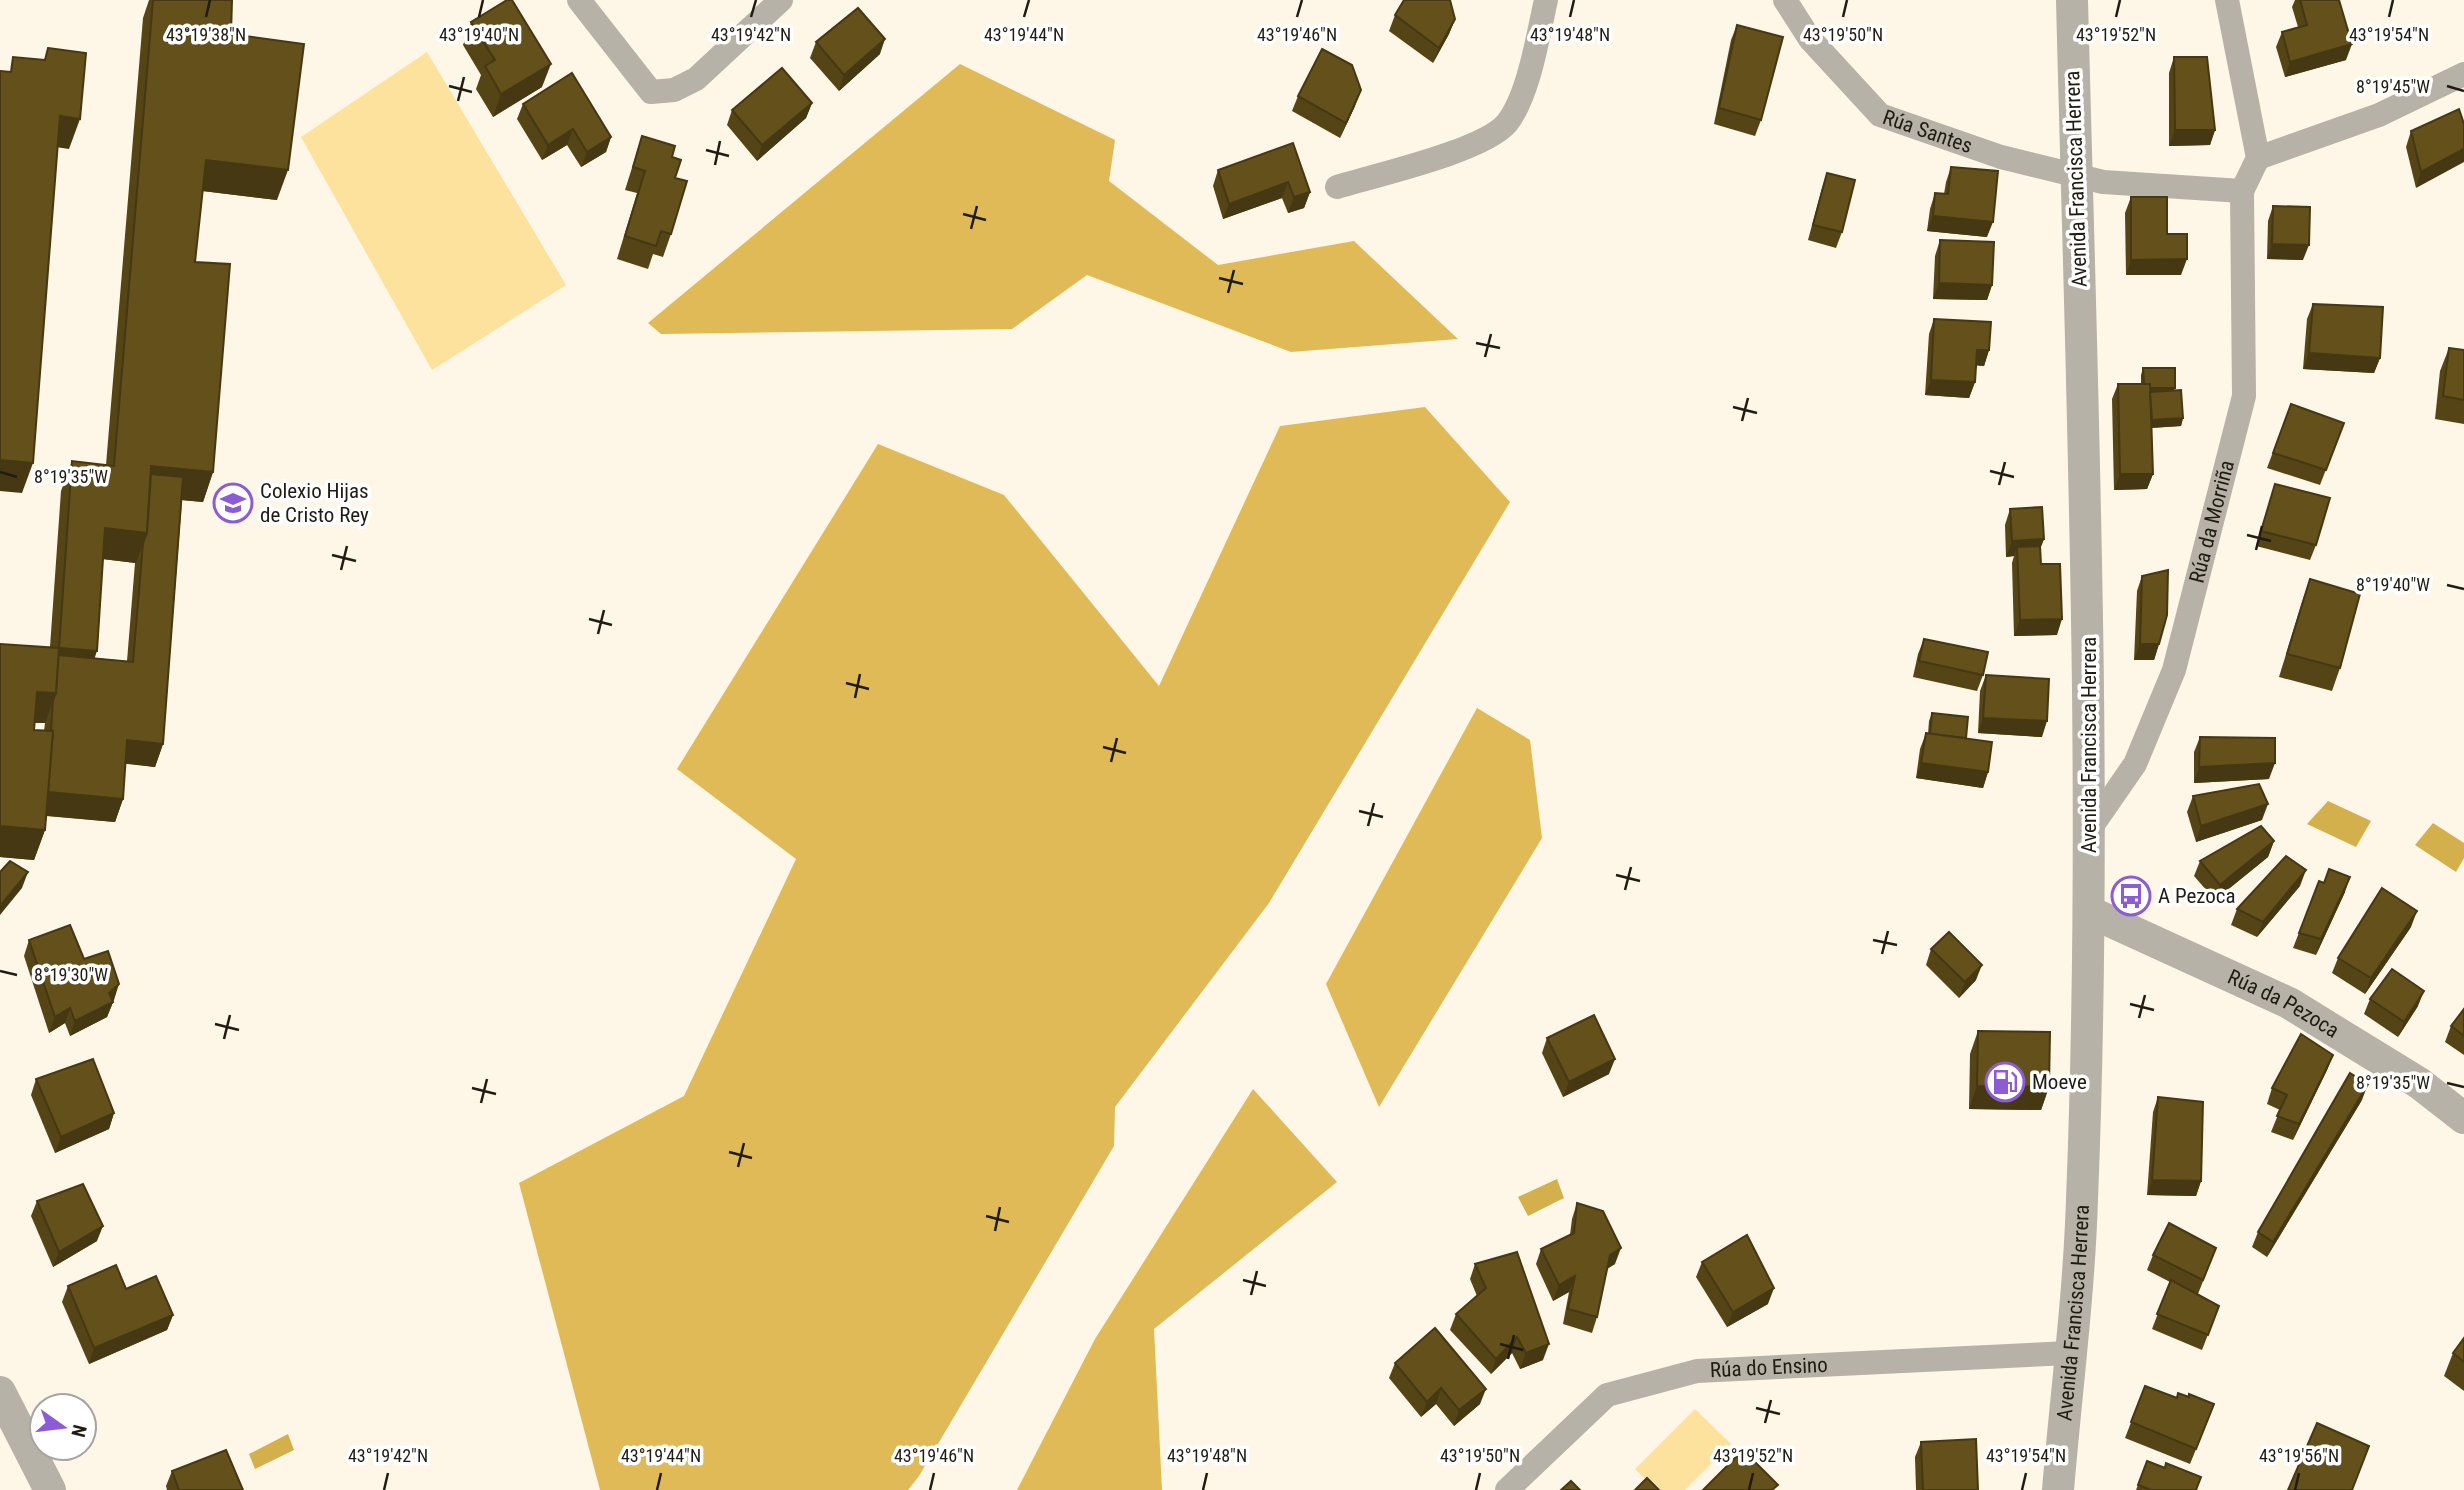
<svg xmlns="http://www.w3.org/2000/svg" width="2464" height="1490" viewBox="0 0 2464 1490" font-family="'Roboto Condensed',sans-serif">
<rect width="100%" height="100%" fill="#fef7e7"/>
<g fill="#fde29d">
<polygon points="427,52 566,285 432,370 301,137"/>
<polygon points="1695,1409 1731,1444 1685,1490 1656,1490 1635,1469"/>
</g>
<g fill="#dfba57">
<polygon points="960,64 1115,140 1109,181 1218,265 1354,241 1458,339 1291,352 1087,275 1012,329 661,334 648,323"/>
<polygon points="1425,407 1510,502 1269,903 1115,1107 1114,1146 919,1476 908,1490 600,1490 519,1183 684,1096 796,859 677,769 878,444 1004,495 1159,686 1280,426"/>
<polygon points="1477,708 1530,740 1542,838 1379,1107 1326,984"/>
<polygon points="1253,1089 1337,1182 1154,1329 1162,1490 1017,1490 1095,1339"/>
</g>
<g fill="#d4b04c">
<polygon points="2328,801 2371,821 2356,847 2307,824"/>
<polygon points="2433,823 2464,843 2464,858 2456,872 2415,845"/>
<polygon points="1557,1179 1564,1198 1528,1216 1518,1197"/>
<polygon points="288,1434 294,1450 255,1469 249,1454"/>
</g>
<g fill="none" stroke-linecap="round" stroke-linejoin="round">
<g stroke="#b6b2a7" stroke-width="24">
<polyline points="579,0 651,92 674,90 696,79 781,0"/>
<path id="s1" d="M1785,0l25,39 70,76 121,42 102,25 139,9"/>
<polyline points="2258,158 2379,115 2464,74"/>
<path d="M1337,187c39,-12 147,-36 170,-64 22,-28 31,-88 39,-123"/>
<path id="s2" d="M2090,829l45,-65 39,-94 70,-274 -2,-205 16,-33 -31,-158"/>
<path id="s3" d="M1507,1490l100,-95 90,-24 372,-18"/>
</g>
<g stroke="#b6b2a7" stroke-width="32">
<path id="s4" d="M2090,912l199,91 130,80 45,35"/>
<polyline points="0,1392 50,1490"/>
<path id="s5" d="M2058,1490c8,-97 21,-194 24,-291 16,-400 0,-799 -10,-1199"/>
</g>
</g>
<g fill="#554516" fill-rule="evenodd">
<path d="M149,0h83l-1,34 46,166 -75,-9 -7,71 18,210 -10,30 -21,-2 -19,244 -8,23 -30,-4 -2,36 -8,23 -69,-6 -1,14 -11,30 -34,-3v-213l50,3 11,-156 11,-30 34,4 37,-447zM103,559l32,4 -8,98 -32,-3zM35,723h10l-1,8 -10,-1z"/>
<polygon points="2295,0 2339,0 2346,60 2285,77 2276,47 2282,32 2298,27 2292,7"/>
<polygon points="1395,15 1455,19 1449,34 1433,63 1389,31"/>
<polygon points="471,22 542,87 493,117 476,89 481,75 463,45"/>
<polygon points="1737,25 1761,120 1755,136 1714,124 1731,40"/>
<polygon points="816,42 880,54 839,91 810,58"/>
<polygon points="2174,57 2215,130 2210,145 2169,146 2169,73"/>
<polygon points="1298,96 1355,106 1340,138 1292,111"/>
<polygon points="812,103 806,118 757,161 727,125 732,110"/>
<polygon points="523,104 611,137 606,152 581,167 567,145 542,160 517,119"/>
<polygon points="2459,109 2416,188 2406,147 2411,131"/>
<polygon points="642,136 672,157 675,178 671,234 663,257 653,254 648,269 617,259 637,193 625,190"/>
<polygon points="1293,143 1310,192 1304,208 1288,213 1282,198 1223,219 1213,186 1218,170"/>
<polygon points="1951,167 1987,237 1927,231 1930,209 1935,193 1944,194 1946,182"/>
<polygon points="1827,173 1842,232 1836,248 1808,240 1822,188"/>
<polygon points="2131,197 2167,234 2181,275 2126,275 2125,213"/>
<polygon points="2273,206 2303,260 2267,259 2268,221"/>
<polygon points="1940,240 1992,285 1987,300 1933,299 1935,256"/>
<polygon points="2313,304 2380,358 2374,373 2303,369 2307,319"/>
<polygon points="1934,319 1989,350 1984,366 1976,365 1975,382 1969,398 1925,395 1929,334"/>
<polygon points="2449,348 2464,350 2464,424 2435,419 2440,371"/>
<polygon points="2143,368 2174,390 2183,418 2181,426 2151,428 2153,474 2147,489 2114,490 2112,399 2118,384 2141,384 2141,375"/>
<polygon points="2291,404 2344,423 2320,485 2267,468"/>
<polygon points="2275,484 2316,545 2310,560 2256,546"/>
<polygon points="2010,509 2044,539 2040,549 2041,564 2057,635 2014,636 2012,563 2014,556 2006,557 2005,525"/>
<polygon points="2142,576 2159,644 2154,660 2134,660 2137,591"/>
<polygon points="2310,579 2340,668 2332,691 2279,677 2302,602"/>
<polygon points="1924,639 1983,675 1977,691 1913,677 1918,654"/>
<polygon points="1986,675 2042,737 1978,733 1980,691"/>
<polygon points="1932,713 1988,772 1983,788 1916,778 1920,749 1926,733 1928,734 1929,721"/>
<polygon points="2200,737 2269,779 2194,783 2194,752"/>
<polygon points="2193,796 2262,820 2196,842 2187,812"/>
<polygon points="2274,841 2268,857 2215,900 2194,876 2200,861"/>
<polygon points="2329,869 2345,892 2316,955 2293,948 2319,881 2324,883"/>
<polygon points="2300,886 2257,937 2231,925 2237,909"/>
<polygon points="2411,927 2365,994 2332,973 2338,958"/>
<polygon points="29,940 84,959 114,1000 107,1017 70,1036 65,1023 49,1033 24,956"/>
<polygon points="1931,949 1976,980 1959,998 1926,965"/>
<polygon points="2370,999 2418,1006 2398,1037 2364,1014"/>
<polygon points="2464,1009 2464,1055 2445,1042 2451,1026"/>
<polygon points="1978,1031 2049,1087 2041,1110 1969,1109 1970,1054"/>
<polygon points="1547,1038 1609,1074 1563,1097 1542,1053"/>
<polygon points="2333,1055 2327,1070 2293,1140 2271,1132 2280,1110 2267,1104 2272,1088"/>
<polygon points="36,1079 114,1113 109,1129 55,1153 31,1095"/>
<polygon points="2158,1097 2201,1181 2196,1196 2147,1195 2153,1112"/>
<polygon points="2362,1100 2267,1257 2252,1247 2258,1232"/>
<polygon points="37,1201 97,1241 53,1267 31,1216"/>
<polygon points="1577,1203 1615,1264 1607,1269 1597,1317 1592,1333 1563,1324 1569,1292 1553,1301 1536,1264 1541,1249 1570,1235 1572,1219"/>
<polygon points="2216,1248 2198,1294 2219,1306 2202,1350 2152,1329 2170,1282 2147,1270 2153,1255"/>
<polygon points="1702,1262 1768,1304 1727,1327 1696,1277"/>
<polygon points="1475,1264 1543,1360 1520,1369 1512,1353 1491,1374 1450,1330 1456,1314 1477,1296 1470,1279"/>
<polygon points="68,1286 173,1315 167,1330 89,1364 62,1302"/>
<polygon points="2464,1338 2464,1391 2444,1376 2453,1353"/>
<polygon points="1395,1363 1480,1404 1454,1426 1436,1404 1421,1417 1389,1378"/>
<polygon points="2145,1386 2177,1398 2188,1397 2214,1405 2190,1464 2125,1438"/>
<polygon points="1921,1442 1978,1490 1916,1490 1915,1457"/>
<polygon points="2147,1461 2196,1490 2136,1490"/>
<polygon points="172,1471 243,1490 167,1490 166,1486"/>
</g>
<g fill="#453812">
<polygon points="1455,19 1449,34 1433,63 1439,48"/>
<polygon points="885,39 880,54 839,91 844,75"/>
<polygon points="2352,44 2346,60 2285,77 2290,62"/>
<polygon points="551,64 542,87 493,117 501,94"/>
<polygon points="1361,90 1355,106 1340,138 1346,123"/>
<polygon points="812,103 806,118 757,161 762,145"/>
<polygon points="60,116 80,119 69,149 49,146"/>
<polygon points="573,129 567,145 542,160 548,145"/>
<polygon points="2175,130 2215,130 2210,145 2169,146"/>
<polygon points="611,137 606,152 581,167 587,152"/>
<polygon points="2464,149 2464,162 2416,188 2421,172"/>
<polygon points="206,160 288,170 277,200 195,190"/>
<polygon points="1288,182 1282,198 1223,219 1229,204"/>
<polygon points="1310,192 1304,208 1288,213 1294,197"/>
<polygon points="1933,216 1993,222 1987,237 1927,231"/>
<polygon points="2272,244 2309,245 2303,260 2267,259"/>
<polygon points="2187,259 2181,275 2126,275 2131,260"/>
<polygon points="1939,283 1992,285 1987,300 1933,299"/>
<polygon points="1977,350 1989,350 1984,366 1971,365"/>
<polygon points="2309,353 2380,358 2374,373 2303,369"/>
<polygon points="1931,380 1975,382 1969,398 1925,395"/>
<polygon points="2144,388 2175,388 2172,396 2150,396"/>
<polygon points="2183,418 2181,426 2149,428 2152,420"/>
<polygon points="0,460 33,463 22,493 0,491"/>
<polygon points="151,466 213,472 203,502 147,497"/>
<polygon points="2120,474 2153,474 2147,489 2114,490"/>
<polygon points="105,528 147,533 136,563 94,558"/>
<polygon points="2044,539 2038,554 2017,547 2014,556 2006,557 2012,541"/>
<polygon points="2062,619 2057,635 2014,636 2020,620"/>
<polygon points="2140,644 2159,644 2154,660 2134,660"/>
<polygon points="59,648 97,651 86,681 55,678"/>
<polygon points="37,692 56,693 45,723 26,722"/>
<polygon points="1983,718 2047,721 2042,737 1978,733"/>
<polygon points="127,740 163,744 155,767 118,763"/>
<polygon points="1921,763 1988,772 1983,788 1916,778"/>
<polygon points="2275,763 2269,779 2194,783 2199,767"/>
<polygon points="47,792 123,799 115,822 39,815"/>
<polygon points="2268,804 2262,820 2196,842 2201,826"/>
<polygon points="0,826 45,830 34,860 0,857"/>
<polygon points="2274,841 2268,857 2215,900 2220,885"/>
<polygon points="2306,870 2300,886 2257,937 2263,922"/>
<polygon points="28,872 22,888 0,915 0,906"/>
<polygon points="2350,877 2345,892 2316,955 2321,939"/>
<polygon points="2417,911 2411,927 2365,994 2371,978"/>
<polygon points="1982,965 1976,980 1959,998 1965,982"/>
<polygon points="119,984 114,1000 108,1004 113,1002 107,1017 70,1036 75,1021"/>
<polygon points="2424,991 2418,1006 2398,1037 2404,1022"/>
<polygon points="70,1008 65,1023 49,1033 55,1017"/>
<polygon points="2333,1055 2327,1070 2293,1140 2299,1124"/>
<polygon points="1615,1059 1609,1074 1563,1097 1569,1082"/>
<polygon points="2368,1084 2362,1100 2267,1257 2273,1242"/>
<polygon points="1977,1086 2049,1087 2041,1110 1969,1109"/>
<polygon points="114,1113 109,1129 55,1153 61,1137"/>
<polygon points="2152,1180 2201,1181 2196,1196 2147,1195"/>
<polygon points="103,1226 97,1241 53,1267 59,1252"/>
<polygon points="1621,1248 1615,1264 1604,1270 1610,1255"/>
<polygon points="1575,1276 1569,1292 1553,1301 1559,1285"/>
<polygon points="1774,1288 1768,1304 1727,1327 1733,1312"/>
<polygon points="173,1315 167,1330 89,1364 94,1348"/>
<polygon points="1517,1337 1512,1353 1491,1374 1496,1359"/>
<polygon points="1549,1344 1543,1360 1520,1369 1526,1353"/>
<polygon points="1441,1388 1436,1404 1421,1417 1427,1402"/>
<polygon points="1486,1389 1480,1404 1454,1426 1459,1410"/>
</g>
<g fill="#63501a" stroke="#453812" stroke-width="2">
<polygon points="153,0 232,0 231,34 304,44 288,170 206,160 195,262 230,264 213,472 151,466 147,533 105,528 97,651 59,648 72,461 114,466"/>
<polygon points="507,0 512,0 551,64 501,94 485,66 495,60 471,22"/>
<polygon points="1404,0 1450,0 1455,19 1439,48 1395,15"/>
<polygon points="2300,0 2339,0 2352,44 2290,62 2282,32 2307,25"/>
<polygon points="858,8 885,39 844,75 816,42"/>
<polygon points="1737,25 1783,37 1761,120 1719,108"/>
<polygon points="48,48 86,53 80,119 60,116 33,463 0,460 0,71 11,72 13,57 45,60"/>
<polygon points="1322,49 1352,65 1361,90 1346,123 1298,96"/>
<polygon points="2174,57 2207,57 2215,130 2175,130"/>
<polygon points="782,68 812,103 762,145 732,110"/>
<polygon points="572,73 611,137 587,152 573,129 548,145 523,104"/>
<polygon points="2459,109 2464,124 2464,149 2421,172 2411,131"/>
<polygon points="642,136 675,146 672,157 681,160 675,178 687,181 671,234 661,231 656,246 625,236 645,171 633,167"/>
<polygon points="1293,143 1310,192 1294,197 1288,182 1229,204 1218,170"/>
<polygon points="1951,167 1998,171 1993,222 1933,216 1935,193 1948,194"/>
<polygon points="1827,173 1855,180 1842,232 1813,225"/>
<polygon points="2131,197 2167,197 2167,234 2187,234 2187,259 2131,260"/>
<polygon points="2273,206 2310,207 2309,245 2272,244"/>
<polygon points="1940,240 1994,242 1992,285 1939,283"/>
<polygon points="2313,304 2383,307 2380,358 2309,353"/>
<polygon points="1934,319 1991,322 1989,350 1977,350 1975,382 1931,380"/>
<polygon points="2449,348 2464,350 2464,400 2443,396"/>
<polygon points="2143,368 2175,368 2175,388 2150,388 2150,384 2144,384"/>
<polygon points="2118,384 2150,384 2153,474 2120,474"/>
<polygon points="2181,390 2183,418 2152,420 2150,392"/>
<polygon points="2291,404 2344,423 2326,470 2273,453"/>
<polygon points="151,474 183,477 163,744 127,740 123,799 48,792 53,731 51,731 53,700 56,693 58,655 133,662 143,543 147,533"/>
<polygon points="2275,484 2330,498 2316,545 2261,531"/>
<polygon points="2042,507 2044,539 2012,541 2010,509"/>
<polygon points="2040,546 2041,564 2060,564 2062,619 2020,620 2017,547"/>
<polygon points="2168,570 2167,615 2159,644 2140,644 2142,576"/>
<polygon points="2310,579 2360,594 2340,668 2287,654"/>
<polygon points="1924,639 1988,652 1983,675 1919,661"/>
<polygon points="0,644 59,648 56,693 37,692 34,730 53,731 45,830 0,826"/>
<polygon points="1986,675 2049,679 2047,721 1983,718"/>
<polygon points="1932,713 1968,717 1966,738 1930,734"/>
<polygon points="1926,733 1992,742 1988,772 1921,763"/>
<polygon points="2200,737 2275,738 2275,763 2199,767"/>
<polygon points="2259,784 2268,804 2201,826 2193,796"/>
<polygon points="2261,826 2274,841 2220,885 2200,861"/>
<polygon points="2286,856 2306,870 2263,922 2237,909"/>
<polygon points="10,861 28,872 0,906 0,872"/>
<polygon points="2329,869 2350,877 2321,939 2299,933 2319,881 2324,883"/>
<polygon points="2382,888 2417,911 2371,978 2338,958"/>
<polygon points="70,925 84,959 108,951 119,984 109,993 113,1002 75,1021 70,1008 55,1017 29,940"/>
<polygon points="1949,932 1982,965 1965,982 1931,949"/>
<polygon points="2392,969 2424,991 2404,1022 2370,999"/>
<polygon points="2464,1009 2464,1036 2451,1026"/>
<polygon points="1594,1015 1615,1059 1569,1082 1547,1038"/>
<polygon points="1978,1031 2050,1032 2049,1087 1977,1086"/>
<polygon points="2301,1034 2333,1055 2299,1124 2277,1116 2287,1095 2272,1088"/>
<polygon points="93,1059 114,1113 61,1137 36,1079"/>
<polygon points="2350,1073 2368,1084 2273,1242 2258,1232"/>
<polygon points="2158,1097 2203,1102 2201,1181 2152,1180"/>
<polygon points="83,1184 103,1226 59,1252 37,1201"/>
<polygon points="1577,1203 1603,1211 1621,1248 1610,1255 1597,1317 1568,1309 1575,1276 1559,1285 1541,1249 1574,1233"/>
<polygon points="2169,1223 2216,1248 2203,1280 2153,1255"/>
<polygon points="1747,1235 1774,1288 1733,1312 1702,1262"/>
<polygon points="1517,1252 1549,1344 1526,1353 1517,1337 1496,1359 1456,1314 1486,1288 1475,1264"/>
<polygon points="116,1265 126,1289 156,1276 173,1315 94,1348 68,1286"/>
<polygon points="2171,1280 2219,1306 2208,1335 2157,1314"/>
<polygon points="1435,1328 1486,1389 1459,1410 1441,1388 1427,1402 1395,1363"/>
<polygon points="2464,1338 2464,1362 2453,1353"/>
<polygon points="2145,1386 2177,1398 2178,1393 2189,1397 2189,1394 2214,1404 2196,1449 2131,1422"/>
<polygon points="2317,1423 2369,1446 2352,1490 2288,1490"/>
<polygon points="1976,1439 1978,1490 1923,1490 1921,1442"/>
<polygon points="226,1450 243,1490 179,1490 172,1471"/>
<polygon points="1743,1450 1778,1485 1772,1490 1703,1490"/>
<polygon points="2147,1461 2165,1468 2166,1463 2201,1477 2196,1490 2151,1490 2138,1485"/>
<polygon points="1647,1478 1659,1490 1635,1490"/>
<polygon points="1571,1481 1580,1490 1561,1490"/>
</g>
<path fill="none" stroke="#201c13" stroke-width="2.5" d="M206,17l4,-17M479,17l4,-17M751,17l5,-17M1024,17l5,-17M1297,17l5,-17M1570,17l4,-17M1843,17l4,-17M2116,17l4,-17M2389,17l4,-17M449,86l23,6M2447,86l17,5M458,101l6,-24M706,150l23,6M715,165l5,-24M963,214l23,6M971,229l6,-23M1219,278l24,6M1228,293l6,-23M1476,343l24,5M1485,357l6,-23M1733,407l24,6M1742,421l6,-23M1990,471l24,6M0,472l17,5M1999,485l6,-23M2247,535l24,6M2256,550l6,-24M332,555l24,6M341,570l6,-24M2447,585l17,4M589,619l23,6M598,634l6,-24M846,683l23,6M855,698l5,-24M1103,747l23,6M1111,762l6,-24M1359,811l24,6M1368,826l6,-23M1616,875l24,6M1625,890l6,-23M1873,940l24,5M1882,954l6,-23M0,971l17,4M2130,1004l24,6M2139,1018l6,-23M215,1024l24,6M224,1039l6,-24M2447,1083l17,4M472,1088l24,6M481,1103l6,-24M729,1152l23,6M738,1167l6,-24M986,1216l23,6M995,1231l5,-24M1243,1280l23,6M1251,1295l6,-24M1500,1344l23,6M1508,1359l6,-24M1756,1408l24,6M1765,1423l6,-23M384,1490l4,-17M657,1490l4,-17M930,1490l4,-17M1203,1490l4,-17M1476,1490l4,-17M1749,1490l4,-17M2022,1490l4,-17M2295,1490l4,-17"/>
<defs>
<symbol id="school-ring" viewBox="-11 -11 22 22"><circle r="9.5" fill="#fff" stroke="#8c5cd6" stroke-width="1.5"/><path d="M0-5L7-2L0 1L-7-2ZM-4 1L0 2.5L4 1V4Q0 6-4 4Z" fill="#8c5cd6"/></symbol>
<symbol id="bus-ring" viewBox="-11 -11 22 22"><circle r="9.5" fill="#fff" stroke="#8c5cd6" stroke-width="1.5"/><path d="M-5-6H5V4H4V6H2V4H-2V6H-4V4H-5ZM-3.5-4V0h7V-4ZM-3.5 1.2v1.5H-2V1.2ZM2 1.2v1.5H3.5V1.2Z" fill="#8c5cd6"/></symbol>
<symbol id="fuel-ring" viewBox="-11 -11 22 22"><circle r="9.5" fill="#fff" stroke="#8c5cd6" stroke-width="1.5"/><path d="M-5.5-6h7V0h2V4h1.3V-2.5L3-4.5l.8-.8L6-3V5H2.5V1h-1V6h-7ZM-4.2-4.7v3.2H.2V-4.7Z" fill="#8c5cd6"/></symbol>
</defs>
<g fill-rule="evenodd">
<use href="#school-ring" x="211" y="481" width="44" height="44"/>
<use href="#bus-ring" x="2109" y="874" width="44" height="44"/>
<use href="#fuel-ring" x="1983" y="1060" width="44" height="44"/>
</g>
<g text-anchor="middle" stroke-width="7" stroke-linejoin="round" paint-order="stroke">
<g font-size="21" fill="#201c13" stroke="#fff">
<text dy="7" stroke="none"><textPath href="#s1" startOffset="200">Rúa Santes</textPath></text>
<text transform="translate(2076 179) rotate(-92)" y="7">Avenida Francisca Herrera</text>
<text dy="7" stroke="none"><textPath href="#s2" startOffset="334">Rúa da Morriña</textPath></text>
<text transform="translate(2089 745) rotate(-90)" y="7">Avenida Francisca Herrera</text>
<text dy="7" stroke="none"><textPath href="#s4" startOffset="214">Rúa da Pezoca</textPath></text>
<text dy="7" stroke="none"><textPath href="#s5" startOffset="178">Avenida Francisca Herrera</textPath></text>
<text dy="7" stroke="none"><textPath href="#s3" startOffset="303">Rúa do Ensino</textPath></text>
</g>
<g font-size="21" fill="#201c13" stroke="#fff" text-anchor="start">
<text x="260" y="498">Colexio Hijas<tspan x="260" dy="24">de Cristo Rey</tspan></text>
<text x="2158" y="903">A Pezoca</text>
<text x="2032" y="1089">Moeve</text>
</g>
</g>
<g font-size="18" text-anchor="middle" fill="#201c13" stroke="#fff" stroke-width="7" stroke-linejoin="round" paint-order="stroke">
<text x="206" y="41">43°19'38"N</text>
<text x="479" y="41">43°19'40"N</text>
<text x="751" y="41">43°19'42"N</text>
<text x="1024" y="41">43°19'44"N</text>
<text x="1297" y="41">43°19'46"N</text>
<text x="1570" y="41">43°19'48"N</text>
<text x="1843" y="41">43°19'50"N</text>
<text x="2116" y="41">43°19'52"N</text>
<text x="2389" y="41">43°19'54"N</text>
<text x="2393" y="93">8°19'45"W</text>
<text x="71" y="483">8°19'35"W</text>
<text x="2393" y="591">8°19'40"W</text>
<text x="71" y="981">8°19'30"W</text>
<text x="2393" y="1089">8°19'35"W</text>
<text x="388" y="1462">43°19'42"N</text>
<text x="661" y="1462">43°19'44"N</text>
<text x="934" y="1462">43°19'46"N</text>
<text x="1207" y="1462">43°19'48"N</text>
<text x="1480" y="1462">43°19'50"N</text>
<text x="1753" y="1462">43°19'52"N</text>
<text x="2026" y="1462">43°19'54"N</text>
<text x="2299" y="1462">43°19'56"N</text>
</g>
<g transform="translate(63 1427) rotate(104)"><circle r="33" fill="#ffffff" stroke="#a6a4a1" stroke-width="2"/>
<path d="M0-5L12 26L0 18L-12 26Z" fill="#8c5cd6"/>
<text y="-10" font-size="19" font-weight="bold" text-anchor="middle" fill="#201c13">N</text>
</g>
</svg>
